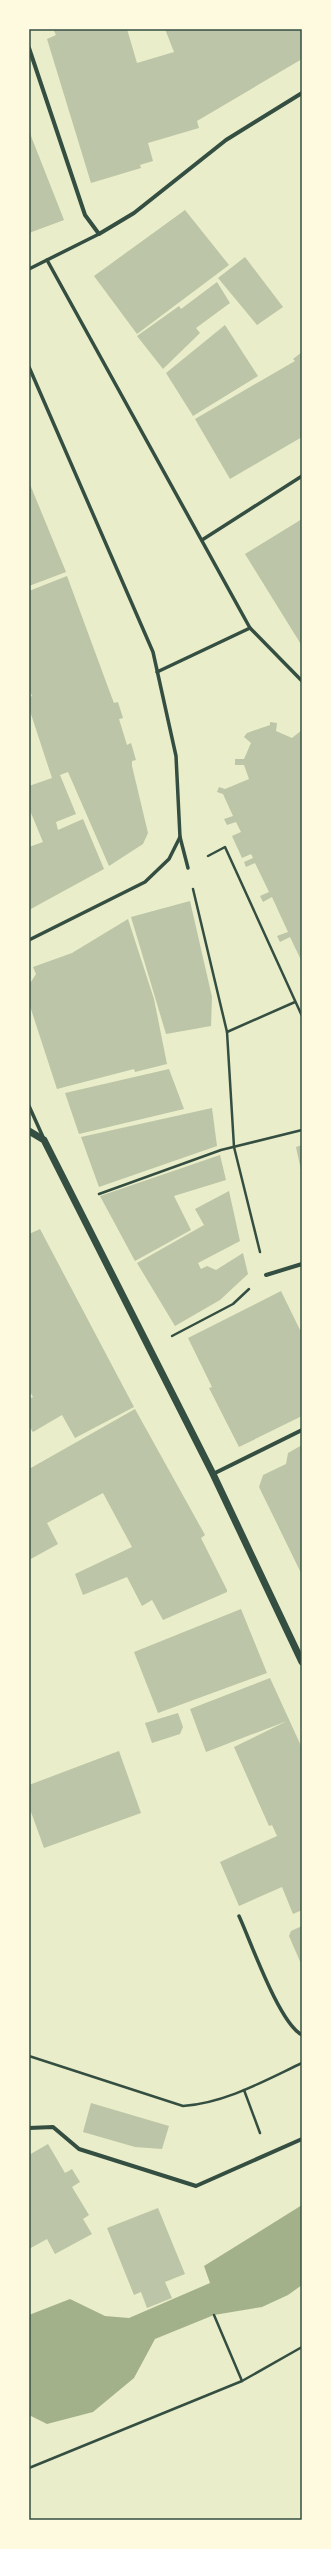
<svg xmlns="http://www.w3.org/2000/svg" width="331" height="2549" viewBox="0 0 331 2549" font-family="'Fira Sans',sans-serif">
<rect width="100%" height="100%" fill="#e9edc9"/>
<polygon fill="#a3b18a" points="302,2205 302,2285 288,2295 262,2307 214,2315 155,2339 134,2378 93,2412 47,2424 29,2415 29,2315 70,2299 105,2316 129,2318 210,2283 204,2266"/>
<g fill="#bcc5a7">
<polygon points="53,29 127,29 137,63 174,52 165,29 302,29 302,59 197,121 199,128 148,143 153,161 140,165 141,168 91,183 47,39 56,35"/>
<polygon points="29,131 64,220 29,233"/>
<polygon points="185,210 229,265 137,334 94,276"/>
<polygon points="245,257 283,307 257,325 218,278"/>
<polygon points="217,282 230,303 196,328 200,333 163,369 137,336 179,306 181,309"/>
<polygon points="225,325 258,376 193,416 166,373"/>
<polygon points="302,352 302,437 230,479 195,419 295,361 293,359"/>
<polygon points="29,482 66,572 29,586"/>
<polygon points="302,519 302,646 245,554"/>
<polygon points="67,576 112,698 114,703 118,702 123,718 119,719 127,745 131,743 136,760 132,761 132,766 148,833 143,844 109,866 68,772 60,775 76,814 56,822 58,830 83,819 104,869 29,910 29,847 43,842 29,808 29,786 52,778 29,708 29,697 32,696 29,689 29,591"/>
<polygon points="270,722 277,723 276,731 292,738 302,730 302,962 290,937 280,942 277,936 288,932 272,897 263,902 260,896 269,892 255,863 246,867 244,862 253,858 251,854 242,858 232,836 241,832 236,822 227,825 224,819 233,816 223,794 217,792 219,787 225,789 249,779 244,765 235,765 235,759 244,759 251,743 244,737 247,733 270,725"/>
<polygon points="190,901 212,997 211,1026 166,1034 131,917"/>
<polygon points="128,919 154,999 167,1064 135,1072 134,1069 57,1089 29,1003 29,985 36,974 33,967 72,953"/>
<polygon points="169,1069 184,1109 79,1134 65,1093"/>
<polygon points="212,1108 217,1146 99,1187 81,1137"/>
<polygon points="302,1145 302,1170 301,1170 296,1147"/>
<polygon points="220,1155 226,1180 174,1196 191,1230 135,1261 100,1196"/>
<polygon points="229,1191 240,1241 198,1263 201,1269 207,1266 216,1270 243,1253 248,1274 220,1300 175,1326 137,1263 204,1225 195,1209"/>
<polygon points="40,1229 134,1407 75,1438 62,1415 33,1432 29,1426 29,1399 33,1397 29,1390 29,1234"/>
<polygon points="281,1291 300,1330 302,1329 302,1416 239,1447 209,1388 212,1387 188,1338"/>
<polygon points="135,1409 205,1535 201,1538 227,1590 227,1592 163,1620 152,1600 142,1606 127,1577 83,1595 75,1574 132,1547 103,1493 47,1523 58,1544 29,1560 29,1469"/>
<polygon points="302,1445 302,1575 259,1487 263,1475 286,1464 288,1453"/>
<polygon points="241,1609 267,1673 158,1713 134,1652"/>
<polygon points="270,1678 302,1748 302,1910 293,1914 282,1887 239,1906 220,1862 277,1836 272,1825 269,1826 234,1747 287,1721 206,1752 190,1709"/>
<polygon points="178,1713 183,1727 180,1734 152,1743 145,1723"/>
<polygon points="119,1751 141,1813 44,1848 31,1812 29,1813 29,1785"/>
<polygon points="302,1926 302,1966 289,1936 291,1931"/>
<polygon points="91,2103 169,2126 162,2149 135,2147 83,2132"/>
<polygon points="48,2144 65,2173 72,2169 80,2182 72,2187 89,2215 83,2219 92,2234 55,2254 47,2239 29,2249 29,2155"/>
<polygon points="158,2208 185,2274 165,2282 172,2298 147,2308 141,2292 134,2295 107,2228"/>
</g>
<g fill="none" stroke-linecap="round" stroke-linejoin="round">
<g stroke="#344e41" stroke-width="2.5">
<polyline points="208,856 225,847 302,1016"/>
<polyline points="193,889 227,1032 295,1002"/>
<polyline points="227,1032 234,1147 260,1252"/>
<polyline points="99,1194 221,1150 302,1130"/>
<polyline points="172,1336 233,1304 249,1289"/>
<path d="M29,2056l154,50c42,-3 81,-25 119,-43"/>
<polyline points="244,2090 260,2133"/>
<polyline points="214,2315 242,2381"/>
<polyline points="29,2468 242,2381 302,2347"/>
</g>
<g stroke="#344e41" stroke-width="3.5">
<polyline points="47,260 250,628 302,681"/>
<polyline points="29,269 99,234"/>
<polyline points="29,367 153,652 176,756 180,837 169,859 145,882 29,940"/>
<polyline points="202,540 302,476"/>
<polyline points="157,672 250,628"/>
<polyline points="180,837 188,868"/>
<polyline points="29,1106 43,1137"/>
<path d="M239,1916c12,26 40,107 63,119"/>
</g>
<g stroke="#344e41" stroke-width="4">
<polyline points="29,48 85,215 99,234 134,213 226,140 302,93"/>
<polyline points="266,1275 302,1264"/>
<polyline points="213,1474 302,1430"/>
<polyline points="29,2128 53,2127 79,2149 196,2186 302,2139"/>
</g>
<polyline stroke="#344e41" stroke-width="7" points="29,1131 44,1140 213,1474 302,1662"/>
</g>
<rect width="331" height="2549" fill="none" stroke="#fefae0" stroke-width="60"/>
<rect x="30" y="30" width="271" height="2489" fill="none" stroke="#344e41" stroke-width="1.5"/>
</svg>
